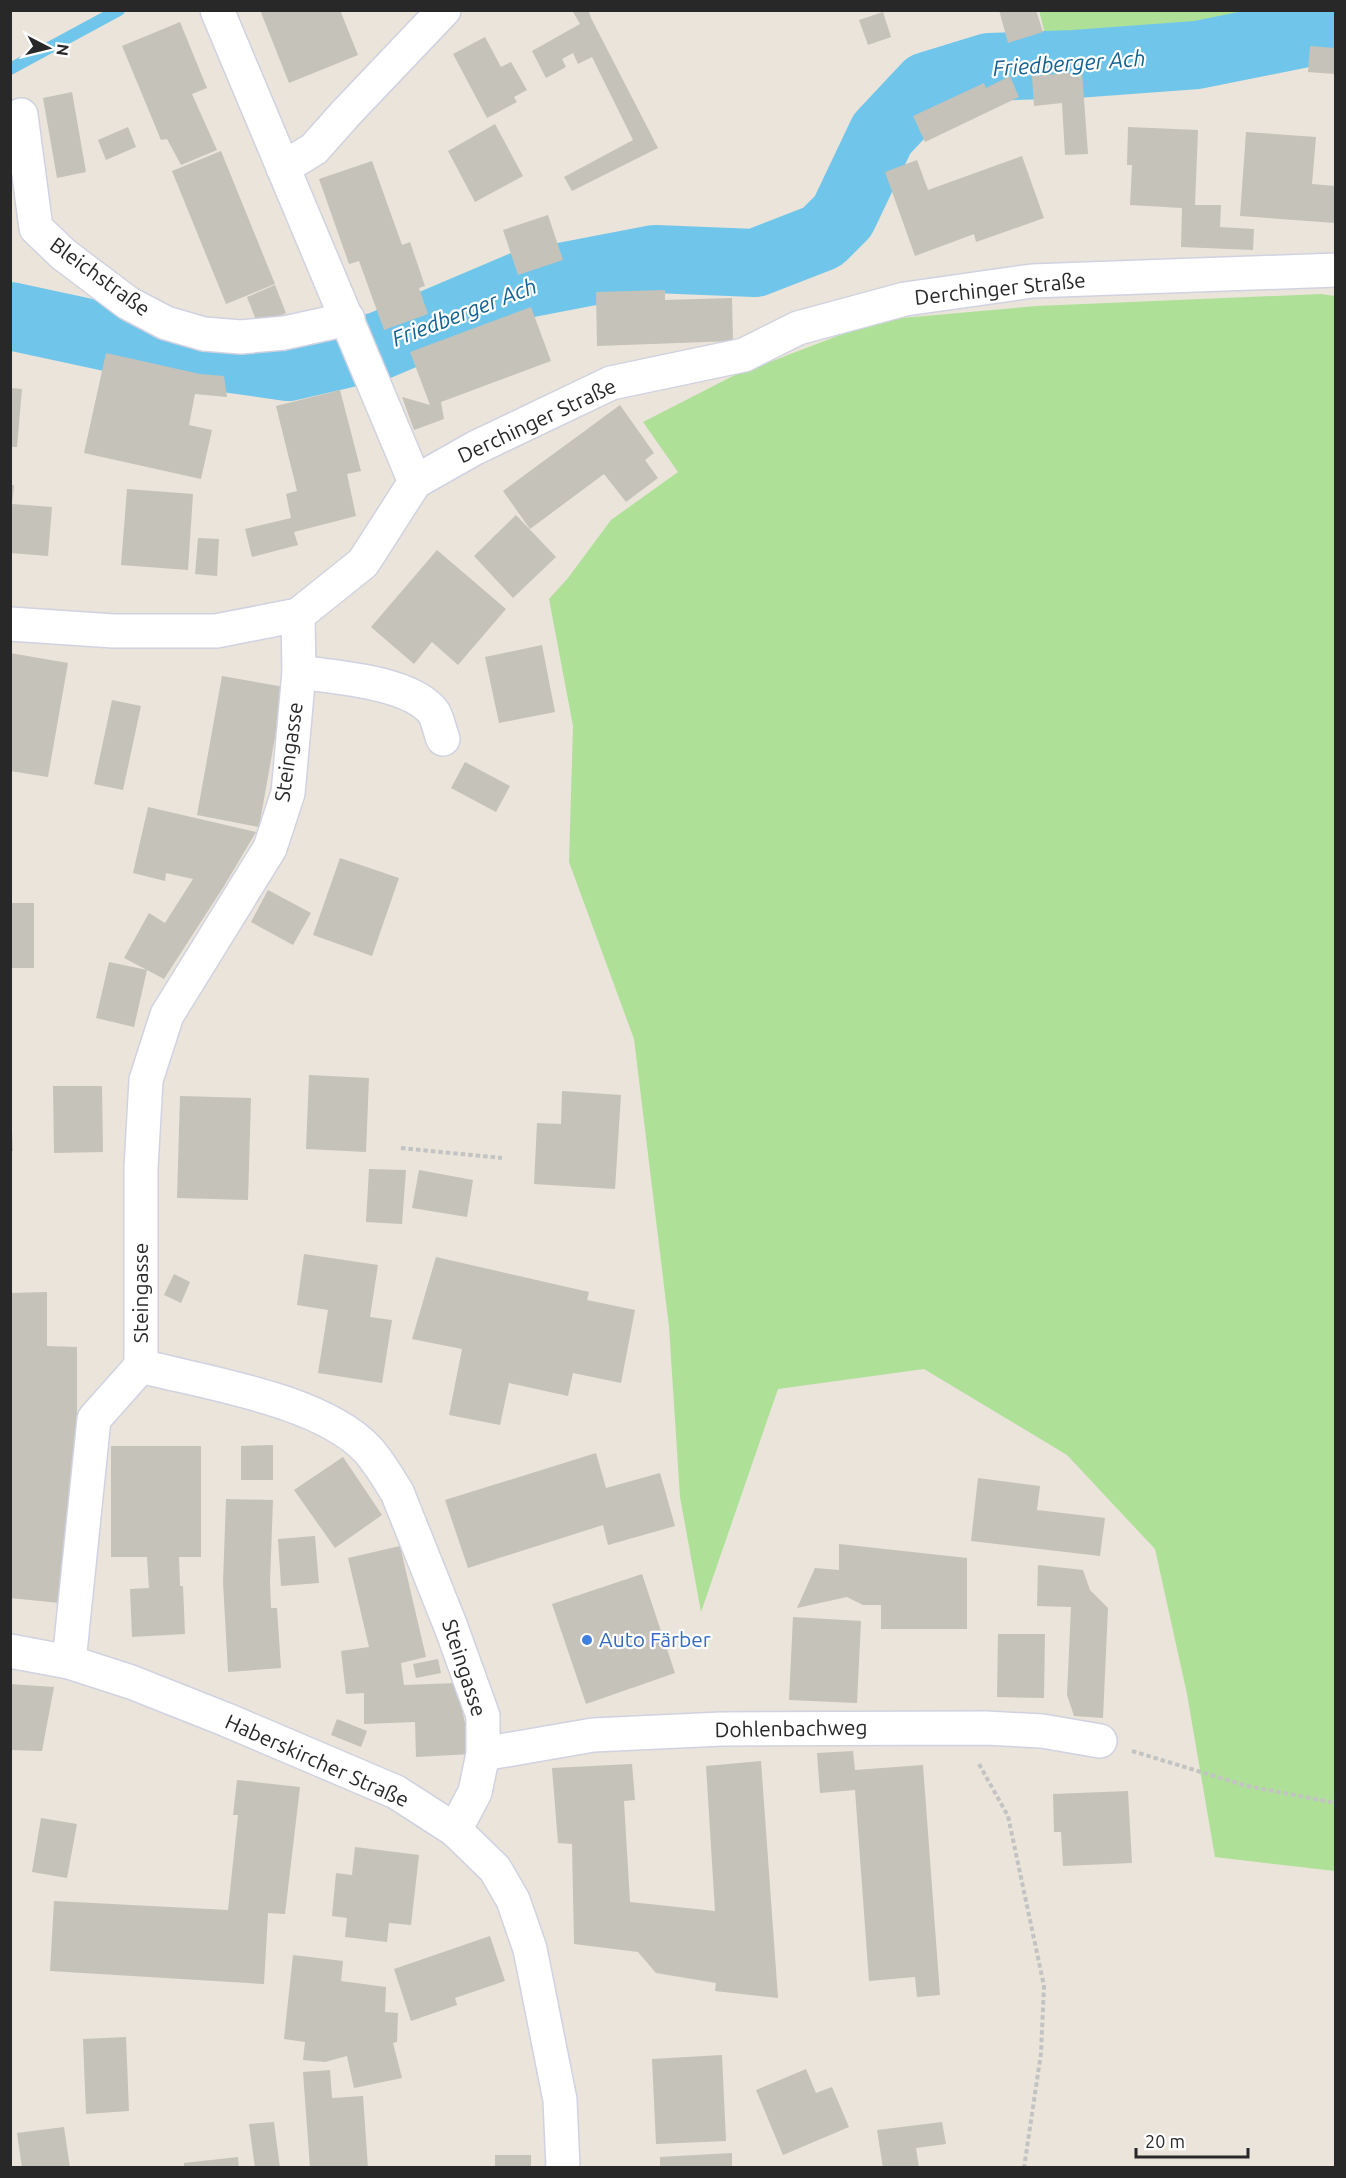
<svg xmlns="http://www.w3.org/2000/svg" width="1346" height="2178" viewBox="0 0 1346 2178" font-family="Ubuntu,sans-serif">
<rect width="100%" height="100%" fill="#eae4da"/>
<g fill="#aee098">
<polygon points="1039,10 1286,10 1286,11 1047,43"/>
<polygon points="1321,294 1335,296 1335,1871 1215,1857 1187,1694 1155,1549 1067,1455 924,1369 778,1389 701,1612 680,1497 669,1327 634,1039 569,862 573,726 549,599 568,578 611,520 678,472 643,422 733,376 879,320 1037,306"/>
</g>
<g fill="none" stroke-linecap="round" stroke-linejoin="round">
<polyline stroke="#70c5ea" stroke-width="12" points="10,69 119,10"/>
<polyline stroke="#70c5ea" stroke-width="68" points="10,316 168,350 288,367 379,346 525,284 655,259 755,263 822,237 843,216 882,134 927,86 989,67 1075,64 1197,55 1336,27"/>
</g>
<g fill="#c5c2b9">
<polygon points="260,10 340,10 358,55 289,83"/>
<polygon points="572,10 592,10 589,12 591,18 658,148 572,191 564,177 633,140 592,57 578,64 573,53 562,59 566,67 546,78 532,51 580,24"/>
<polygon points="999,10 1036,10 1043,32 1008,43"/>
<polygon points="883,12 891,37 868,45 859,20"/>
<polygon points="180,22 207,88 192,94 217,150 181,165 167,139 161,140 122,46"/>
<polygon points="485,37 501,67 511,62 527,90 514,97 517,102 487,118 453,54"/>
<polygon points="1310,46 1335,48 1335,74 1308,72"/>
<polygon points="1082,72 1088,154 1065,155 1062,103 1034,106 1032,76"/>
<polygon points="1010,76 1019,97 925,142 913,116 984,83 986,88"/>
<polygon points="72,92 86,172 57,178 43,98"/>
<polygon points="495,124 523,176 475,202 448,151"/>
<polygon points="128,127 136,147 106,160 98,140"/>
<polygon points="1128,127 1198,130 1195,205 1221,205 1220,227 1254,229 1253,250 1181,247 1182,208 1130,205 1132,165 1127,165"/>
<polygon points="1246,132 1316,137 1312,184 1335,186 1335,223 1240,216"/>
<polygon points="221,151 275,284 226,304 172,171"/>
<polygon points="1022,156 1044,218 976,242 974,234 915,256 885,172 917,160 928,190"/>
<polygon points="372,161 402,245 410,242 425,286 419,288 428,314 384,330 359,261 349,264 319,179"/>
<polygon points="548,215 563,260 518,275 503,230"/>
<polygon points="275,285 286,313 258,325 247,297"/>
<polygon points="665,290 665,300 732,298 733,341 597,346 596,292"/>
<polygon points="531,307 551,361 441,402 444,419 414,430 402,397 430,405 410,352"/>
<polygon points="106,353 200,374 224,376 227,397 195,394 189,425 212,430 201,479 84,453"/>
<polygon points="10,388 22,389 17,447 10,447"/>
<polygon points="340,390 361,471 347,474 356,516 294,532 298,545 252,557 245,529 291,518 286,494 297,491 276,406"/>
<polygon points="620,405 654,453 645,460 658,478 626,502 604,474 530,529 503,491"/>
<polygon points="10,485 14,485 12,504 52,507 48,556 10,553"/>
<polygon points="127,489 193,494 188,570 121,565"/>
<polygon points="516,515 556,557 513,598 474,556"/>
<polygon points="198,538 219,539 217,576 195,574"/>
<polygon points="437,550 506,609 458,665 432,642 414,664 371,627"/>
<polygon points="542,645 555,712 499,723 485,657"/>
<polygon points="10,653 68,663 48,777 10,771"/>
<polygon points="222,676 284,687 259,827 197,815"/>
<polygon points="112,700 141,706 123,790 94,784"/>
<polygon points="465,762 510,786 496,812 451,788"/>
<polygon points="148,807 256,832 224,886 164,979 147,970 134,1027 96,1018 109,962 147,970 124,958 149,913 165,923 193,879 166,873 165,881 133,873"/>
<polygon points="340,858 399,878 372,956 313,935"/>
<polygon points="268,890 311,913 293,945 251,922"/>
<rect x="10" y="903" width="24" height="65"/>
<polygon points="309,1075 369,1078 366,1152 306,1149"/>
<polygon points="53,1086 102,1086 103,1152 54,1153"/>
<polygon points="562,1091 621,1095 615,1189 534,1184 537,1123 561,1124"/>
<polygon points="180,1096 251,1098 248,1200 177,1198"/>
<polygon points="10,1131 12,1131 13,1151 10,1151"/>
<polygon points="369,1169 406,1170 402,1224 366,1222"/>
<polygon points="419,1170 473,1180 467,1217 412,1208"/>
<polygon points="304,1254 378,1265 370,1317 392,1320 382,1383 318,1373 328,1310 297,1305"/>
<polygon points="436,1257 589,1292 587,1300 635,1310 621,1383 573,1373 568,1396 509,1383 500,1425 449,1415 462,1349 412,1339"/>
<polygon points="174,1274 190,1282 181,1303 164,1295"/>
<polygon points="47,1292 47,1346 77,1347 77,1420 60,1603 10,1598 11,1293"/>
<polygon points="273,1445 273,1480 241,1480 241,1446"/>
<polygon points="111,1446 201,1446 201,1557 179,1557 180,1586 183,1586 185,1634 132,1637 130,1589 149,1588 147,1557 111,1557"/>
<polygon points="596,1453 606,1488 660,1473 675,1526 608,1545 603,1525 468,1568 445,1500"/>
<polygon points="343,1457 382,1515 335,1548 294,1490"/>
<polygon points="978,1478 1040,1486 1037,1510 1105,1518 1100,1556 971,1541"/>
<polygon points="226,1499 273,1500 270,1582 271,1608 277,1608 281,1668 228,1672 223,1582"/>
<polygon points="315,1536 319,1583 281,1586 278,1539"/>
<polygon points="839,1544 967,1558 967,1629 881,1629 881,1605 863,1605 847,1597 797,1608 815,1568 839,1570"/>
<polygon points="400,1546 426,1657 401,1663 404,1685 456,1683 472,1754 416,1757 415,1722 364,1724 364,1693 346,1694 341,1651 369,1647 348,1558"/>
<polygon points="1038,1565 1083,1570 1090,1590 1108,1608 1103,1718 1074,1716 1067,1695 1071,1607 1037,1606"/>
<polygon points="642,1574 675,1673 586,1704 552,1604"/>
<polygon points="793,1617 861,1621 857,1703 789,1700"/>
<polygon points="998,1634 1045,1634 1044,1698 997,1697"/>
<polygon points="438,1659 441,1673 416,1678 413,1664"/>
<polygon points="10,1684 54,1687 42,1751 10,1750"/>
<polygon points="337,1719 367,1731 361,1747 331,1735"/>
<polygon points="853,1751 855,1770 923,1765 940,1995 917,1997 915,1977 869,1981 855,1790 820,1793 817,1753"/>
<polygon points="761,1761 778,1998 715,1991 716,1983 656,1973 638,1952 574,1944 572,1844 558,1843 552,1768 632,1764 635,1800 624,1801 630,1902 715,1911 706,1766"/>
<polygon points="237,1780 300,1787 285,1914 268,1913 264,1984 50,1971 54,1901 228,1910 238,1815 233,1815"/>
<polygon points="1128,1791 1132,1863 1063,1866 1061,1832 1054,1832 1053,1794"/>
<polygon points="41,1818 77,1824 67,1878 32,1872"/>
<polygon points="355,1847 419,1855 411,1925 389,1923 387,1942 345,1937 347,1918 332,1916 336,1873 352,1875"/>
<polygon points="490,1936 505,1981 455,1998 457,2005 411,2021 394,1969"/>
<polygon points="293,1955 343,1961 341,1981 386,1987 385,2012 398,2013 397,2042 393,2043 402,2078 354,2088 347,2056 325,2062 303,2060 305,2042 284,2039"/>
<polygon points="126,2037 129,2111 86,2114 83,2039"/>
<polygon points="722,2055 726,2141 656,2144 652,2059"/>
<polygon points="806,2069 816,2093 832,2087 849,2127 783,2155 756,2090"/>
<polygon points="330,2070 332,2098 363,2096 368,2168 310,2168 303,2072"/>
<polygon points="274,2122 280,2168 255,2168 249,2124"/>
<polygon points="942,2122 946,2144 916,2148 919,2168 883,2168 877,2130"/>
<polygon points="64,2127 70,2168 22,2168 17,2133"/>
<polygon points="732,2153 732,2168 660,2168 660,2157"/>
<rect x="495" y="2155" width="36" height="13"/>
<polygon points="238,2157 239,2168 184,2168 184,2163"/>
</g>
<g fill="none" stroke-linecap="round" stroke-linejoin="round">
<defs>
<g id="minor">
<polyline points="217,10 415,482"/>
<polyline points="21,115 36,228 63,254 128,303 166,323 204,334 241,337 284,333 348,319"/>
<polyline points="283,168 314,149 346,113 444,10"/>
<path d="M298,615l1,57 -11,121 -18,55 -103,167 -21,65 -5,88v198c65,17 181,34 227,84 11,12 20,28 29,42l54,135 32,89v38l-8,38 -20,38"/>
<polyline points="10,624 114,631 216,631 298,615 363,563 415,482 475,448 611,383 744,355 798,328 905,299 1032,281 1336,270"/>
<path d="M299,672c36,5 113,10 135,41 4,7 6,19 9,26"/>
<polyline points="69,1662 94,1419 141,1366"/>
<polyline points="483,1754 593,1735 722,1729 986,1728 1042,1731 1100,1741"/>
</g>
<polyline id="tertiary" points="10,1651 69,1662 131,1682 227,1720 396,1792 455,1830 495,1869 513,1900 530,1949 560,2100 563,2168"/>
</defs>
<use href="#minor" stroke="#d0d2e1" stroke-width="36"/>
<use href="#tertiary" stroke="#d0d2e1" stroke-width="36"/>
<g stroke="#c3c3c3" stroke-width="4" stroke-dasharray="4.5 3" stroke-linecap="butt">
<polyline points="401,1148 502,1158"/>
<polyline points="1132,1751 1247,1786 1336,1803"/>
<polyline points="979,1764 1008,1816 1044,1986 1041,2053 1024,2168"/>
</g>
<use href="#minor" stroke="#fff" stroke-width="33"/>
<use href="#tertiary" stroke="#fff" stroke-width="33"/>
</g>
<circle fill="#3f7fe0" stroke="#fff" stroke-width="2" cx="587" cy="1640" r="6"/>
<g text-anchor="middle" stroke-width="4.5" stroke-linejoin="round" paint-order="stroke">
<g font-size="21" fill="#282828" stroke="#fff">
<text transform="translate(100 277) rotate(36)" y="7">Bleichstraße</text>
<text transform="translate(1000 289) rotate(-6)" y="7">Derchinger Straße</text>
<text transform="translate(537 421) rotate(-25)" y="7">Derchinger Straße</text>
<text transform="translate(289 752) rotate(-82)" y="7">Steingasse</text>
<text transform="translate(141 1293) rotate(-90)" y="7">Steingasse</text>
<text transform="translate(464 1668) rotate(72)" y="7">Steingasse</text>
<text transform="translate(791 1729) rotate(-1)" y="7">Dohlenbachweg</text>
<text transform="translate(317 1761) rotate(24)" y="7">Haberskircher Straße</text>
</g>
<g font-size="21" fill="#366cbe" stroke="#fff" text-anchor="start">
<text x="599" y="1647">Auto Färber</text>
</g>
<g font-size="22" font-style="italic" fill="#126293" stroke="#fff">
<text transform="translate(1069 63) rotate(-4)" y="8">Friedberger Ach</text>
<text transform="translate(464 312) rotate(-21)" y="8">Friedberger Ach</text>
</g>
</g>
<rect width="1346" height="2178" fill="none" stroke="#282828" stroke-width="24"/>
<g transform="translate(48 48) rotate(97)" stroke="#ffffff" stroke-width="4.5" paint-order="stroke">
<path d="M0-4.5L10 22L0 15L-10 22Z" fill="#282828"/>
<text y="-9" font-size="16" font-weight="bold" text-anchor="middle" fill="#282828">N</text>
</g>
<path d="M1136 2148v9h112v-9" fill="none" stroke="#282828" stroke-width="3"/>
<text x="1145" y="2148" font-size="18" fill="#282828" stroke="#ffffff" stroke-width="4.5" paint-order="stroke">20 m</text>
</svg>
